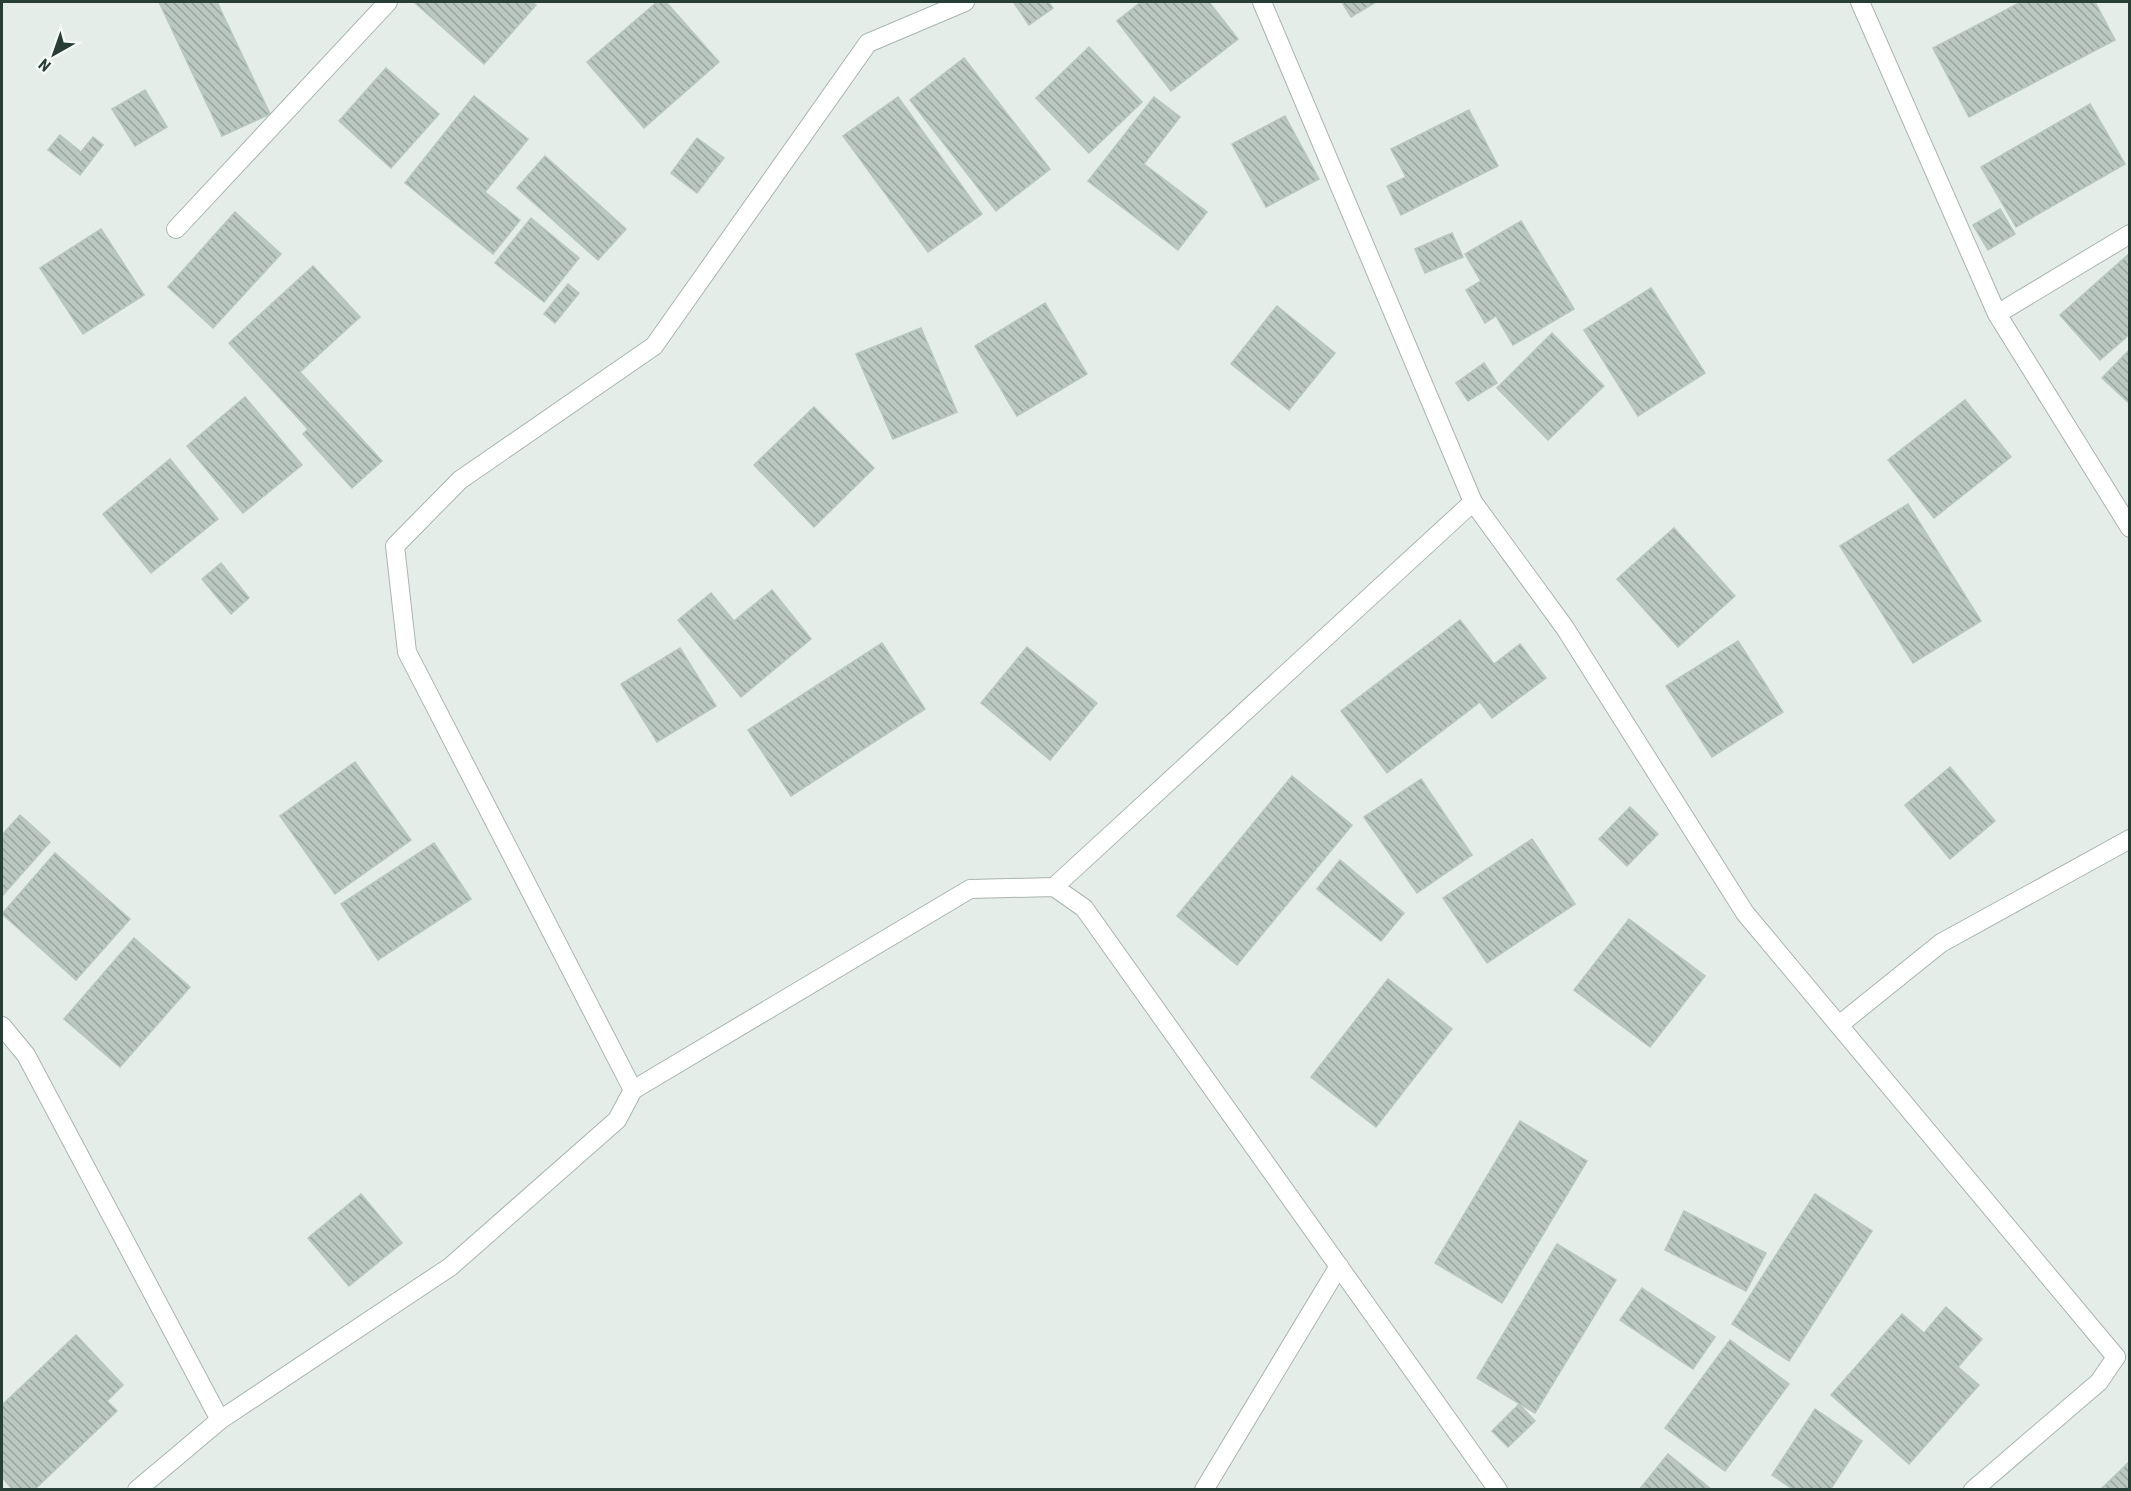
<svg xmlns="http://www.w3.org/2000/svg" width="2131" height="1491" viewBox="0 0 2131 1491" font-family="'Roboto Condensed',sans-serif">
<defs>
<pattern id="building-back-hatch" width="6" height="6" patternUnits="userSpaceOnUse" patternTransform="scale(1.5)"><rect width="6" height="6" fill="#bbc8c2"/><path d="M-1 5l2 2M0 0l6 6M5-1l2 2" fill="none" stroke="#98a49e"/></pattern>
</defs>
<rect width="100%" height="100%" fill="#e5ede9"/>
<g fill="url(#building-back-hatch)" stroke="#b8c6c0" stroke-width="1.5">
<polygon points="159,2 217,2 270,114 222,136"/>
<polygon points="414,2 531,2 536,5 484,64"/>
<polygon points="657,2 666,2 719,62 644,128 587,62"/>
<polygon points="1017,2 1048,2 1053,8 1029,25 1014,3"/>
<polygon points="1141,2 1209,2 1238,39 1171,91 1117,21"/>
<polygon points="1342,2 1376,2 1351,17"/>
<polygon points="2021,2 2095,2 2115,40 1969,117 1933,48"/>
<polygon points="1089,47 1142,102 1089,153 1036,98"/>
<polygon points="964,58 1050,169 996,211 910,100"/>
<polygon points="386,68 439,114 391,168 339,121"/>
<polygon points="145,90 167,127 135,146 112,109"/>
<polygon points="474,96 528,139 485,192 520,220 493,254 405,183"/>
<polygon points="898,97 982,214 928,252 843,136"/>
<polygon points="1154,97 1180,117 1144,164 1207,212 1178,250 1088,181"/>
<polygon points="2090,104 2125,164 2016,227 1981,167"/>
<polygon points="1469,110 1498,166 1401,215 1387,186 1406,177 1391,149"/>
<polygon points="1285,116 1319,179 1266,207 1232,144"/>
<polygon points="60,135 81,152 93,137 103,145 80,175 48,150"/>
<polygon points="697,138 724,158 697,193 671,173"/>
<polygon points="545,156 626,229 598,260 517,188"/>
<polygon points="2000,209 2015,234 1988,250 1973,225"/>
<polygon points="235,212 281,254 213,328 168,287"/>
<polygon points="531,218 579,258 544,302 495,263"/>
<polygon points="1521,221 1574,309 1513,345 1496,316 1485,323 1466,290 1481,281 1465,254"/>
<polygon points="101,229 144,295 83,334 40,268"/>
<polygon points="1452,233 1463,257 1425,273 1415,249"/>
<polygon points="2130,253 2130,334 2100,360 2060,315"/>
<polygon points="313,266 360,317 300,372 382,461 352,488 303,434 308,429 229,343"/>
<polygon points="568,284 579,293 555,323 544,314"/>
<polygon points="1651,288 1705,373 1638,416 1584,330"/>
<polygon points="1045,303 1087,374 1017,416 975,346"/>
<polygon points="1277,306 1335,353 1289,410 1231,364"/>
<polygon points="921,328 957,412 893,439 856,354"/>
<polygon points="1552,333 1604,386 1548,440 1497,388"/>
<polygon points="2130,349 2130,404 2102,378"/>
<polygon points="1484,363 1497,383 1468,401 1456,383"/>
<polygon points="245,397 302,465 243,513 187,446"/>
<polygon points="1965,400 2011,457 1934,518 1888,460"/>
<polygon points="814,407 874,468 814,527 754,465"/>
<polygon points="170,459 218,519 151,573 103,514"/>
<polygon points="1908,504 1981,621 1913,663 1840,546"/>
<polygon points="1674,528 1735,596 1678,647 1617,579"/>
<polygon points="221,563 249,598 231,614 202,579"/>
<polygon points="772,590 811,639 741,697 678,620 711,593 734,621"/>
<polygon points="1460,620 1494,664 1520,644 1546,678 1492,718 1480,702 1387,773 1341,711"/>
<polygon points="1738,641 1783,712 1712,757 1666,686"/>
<polygon points="882,643 925,709 791,796 748,730"/>
<polygon points="1027,647 1097,703 1050,760 981,703"/>
<polygon points="680,648 716,706 657,742 621,684"/>
<polygon points="355,762 411,840 335,894 280,816"/>
<polygon points="1950,767 1995,821 1950,859 1905,805"/>
<polygon points="1292,776 1352,825 1237,965 1177,916"/>
<polygon points="1421,779 1472,855 1417,893 1364,817"/>
<polygon points="1630,807 1658,834 1627,866 1599,839"/>
<polygon points="20,815 50,842 2,896 2,835"/>
<polygon points="1532,839 1575,904 1487,963 1443,898"/>
<polygon points="434,843 471,899 378,960 341,904"/>
<polygon points="55,853 130,919 76,980 2,914"/>
<polygon points="1340,860 1404,913 1381,941 1317,889"/>
<polygon points="1629,919 1705,976 1650,1047 1574,990"/>
<polygon points="134,938 190,987 120,1067 64,1019"/>
<polygon points="1388,979 1452,1029 1376,1127 1311,1077"/>
<polygon points="1520,1121 1587,1161 1502,1303 1435,1263"/>
<polygon points="361,1194 402,1243 349,1286 308,1238"/>
<polygon points="1815,1194 1872,1231 1789,1361 1732,1324"/>
<polygon points="1684,1211 1766,1253 1746,1291 1665,1250"/>
<polygon points="1557,1244 1616,1280 1535,1413 1477,1378"/>
<polygon points="1642,1288 1715,1337 1693,1369 1620,1320"/>
<polygon points="1946,1307 1982,1339 1958,1367 1979,1385 1909,1464 1831,1395 1902,1314 1924,1333"/>
<polygon points="76,1335 123,1385 107,1401 117,1411 34,1490 13,1490 2,1477 2,1405"/>
<polygon points="1730,1340 1789,1384 1725,1471 1665,1428"/>
<polygon points="1519,1404 1535,1421 1508,1447 1492,1431"/>
<polygon points="1815,1409 1862,1441 1830,1490 1794,1490 1772,1475"/>
<polygon points="1668,1454 1712,1490 1639,1490"/>
<polygon points="2130,1461 2130,1490 2100,1490"/>
</g>
<g fill="none" stroke-linecap="round" stroke-linejoin="round">
<defs>
<g id="minor">
<polyline points="1262,2 1473,502 1565,628 1745,913 2116,1357"/>
<polyline points="1860,2 1997,314 2130,528"/>
<polyline points="176,229 388,2"/>
<polyline points="1997,314 2130,234"/>
<polyline points="1054,887 1473,502"/>
<polyline points="1839,1025 1941,943 2130,839"/>
<polyline points="2,1026 26,1055 220,1420"/>
<polyline points="633,1090 407,652 395,546 460,480 654,346 868,43 965,2"/>
<polyline points="137,1490 220,1420 450,1267 617,1120 633,1090 970,889 1054,887 1084,908 1498,1490"/>
<polyline points="1204,1490 1339,1266"/>
<polyline points="1973,1490 2099,1382 2116,1357"/>
</g>
</defs>
<use href="#minor" stroke="#a8b5b0" stroke-width="20"/>
<use href="#minor" stroke="#fff" stroke-width="18"/>
</g>
<rect width="2131" height="1491" fill="none" stroke="#263e36" stroke-width="6"/>
<g transform="translate(54 54) rotate(220)" stroke="#f6faf8" stroke-width="4.5" paint-order="stroke">
<path d="M0-4.5L10 22L0 15L-10 22Z" fill="#263e36"/>
<text y="-9" font-size="16" font-weight="bold" text-anchor="middle" fill="#263e36">N</text>
</g>
</svg>
